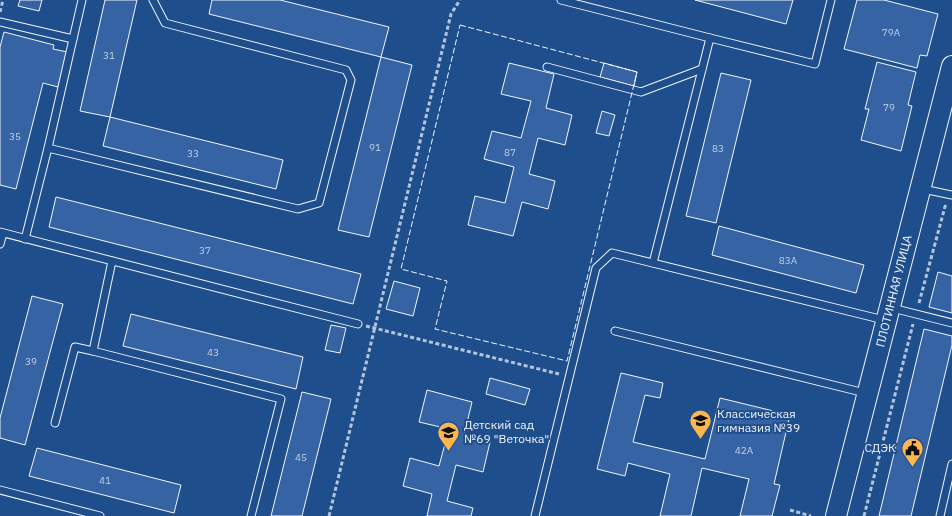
<svg xmlns="http://www.w3.org/2000/svg" width="952" height="516" viewBox="0 0 952 516" font-family="'IBM Plex Sans',sans-serif">
<rect width="100%" height="100%" fill="#1f4e8c"/>
<g fill="#3563a3" stroke="#f2f6ff">
<polygon points="20,0 42,0 39,11 18,6"/>
<polygon points="105,0 137,0 110,117 80,111"/>
<polygon points="212,0 280,0 389,27 381,57 209,14"/>
<polygon points="695,0 793,0 786,24"/>
<polygon points="857,0 884,0 938,14 927,56 920,55 917,68 844,49"/>
<polygon points="4,32 54,45 53,49 67,52 58,87 43,83 16,189 0,185 0,47"/>
<polygon points="381,57 412,65 369,237 338,230"/>
<polygon points="877,62 916,72 908,105 912,106 901,151 861,140 869,109 865,109"/>
<polygon points="509,63 554,74 546,108 572,115 565,145 538,138 529,174 555,181 548,209 522,202 513,236 468,225 475,196 505,203 514,167 484,159 492,131 521,138 531,101 501,94"/>
<polygon points="604,63 637,72 634,86 600,77"/>
<polygon points="721,73 751,80 716,223 686,216"/>
<polygon points="602,111 615,115 609,136 596,133"/>
<polygon points="110,117 283,160 276,189 103,146"/>
<polygon points="56,197 361,274 353,304 49,227"/>
<polygon points="719,226 864,265 856,293 712,255"/>
<polygon points="938,272 952,276 952,313 929,307"/>
<polygon points="394,281 420,288 413,316 386,309"/>
<polygon points="32,296 63,304 25,445 0,438 0,418"/>
<polygon points="131,314 303,357 296,389 123,346"/>
<polygon points="331,325 346,328 340,353 325,350"/>
<polygon points="924,329 952,336 952,345 911,516 879,516"/>
<polygon points="621,373 663,383 660,398 645,395 633,442 705,459 720,398 790,415 774,484 780,485 772,516 740,516 749,479 702,468 691,516 660,516 670,474 628,463 625,476 597,469"/>
<polygon points="490,378 530,389 525,405 486,394"/>
<polygon points="427,390 472,402 464,435 490,442 483,472 456,465 447,501 473,508 471,516 427,516 432,494 403,486 410,458 439,466 449,429 419,422"/>
<polygon points="302,392 331,399 302,516 271,516"/>
<polygon points="37,448 181,485 174,513 29,476"/>
</g>
<g fill="none" stroke-linecap="round" stroke-linejoin="round">
<defs>
<g id="lane">
<polyline points="561,0 710,38"/>
<polyline points="0,22 73,39 82,0"/>
<polyline points="547,67 641,92 702,69"/>
<polyline points="48,148 73,39"/>
<polyline points="923,189 952,195"/>
<polyline points="0,232 358,324"/>
<polyline points="25,239 48,148 298,209 319,203 351,80 346,70 165,23 153,0"/>
<polyline points="0,244 3,233"/>
<polyline points="112,261 93,351 281,399 251,516"/>
<polyline points="653,263 710,38 815,64 831,0"/>
<polyline points="892,308 952,323"/>
<polyline points="615,331 865,393"/>
<polyline points="55,423 75,347 93,351"/>
<polyline points="0,490 100,516"/>
<polyline points="535,516 596,268 612,253 884,320"/>
<polyline points="940,516 952,464"/>
</g>
<polyline id="secondary" points="836,516 952,66"/>
</defs>
<use href="#lane" stroke="#f2f6ff" stroke-width="9"/>
<use href="#secondary" stroke="#f2f6ff" stroke-width="22"/>
<g stroke="#b3c4dc" stroke-width="3" stroke-dasharray="4 2.5" stroke-linecap="butt">
<polyline points="0,12 3,0"/>
<polyline points="919,303 946,203"/>
<polyline points="366,326 559,374"/>
<polyline points="790,510 811,516"/>
<polyline points="329,516 451,14 460,0"/>
<polyline points="864,516 913,324"/>
</g>
<use href="#lane" stroke="#1f4e8c" stroke-width="7"/>
<use href="#secondary" stroke="#1f4e8c" stroke-width="20"/>
<polygon stroke="#f2f6ff" stroke-width="1" stroke-dasharray="6 2.5" stroke-linecap="butt" points="460,25 637,72 567,361 435,329 447,281 401,269"/>
</g>
<defs>
<symbol id="school-pin" viewBox="-11 -11 22 30"><path d="M0 17L-7.5 6A9.5 9.5 0 1 1 7.5 6Z" fill="#ffb74d" stroke="#1f4e8c"/><path d="M0-5L7-2L0 1L-7-2ZM-4 1L0 2.5L4 1V4Q0 6-4 4Z" fill="#111"/></symbol>
<symbol id="civic-pin" viewBox="-11 -11 22 30"><path d="M0 17L-7.5 6A9.5 9.5 0 1 1 7.5 6Z" fill="#ffb74d" stroke="#1f4e8c"/><path d="M-.6-6.5H3V-4.5H.6V-3L4-1V1h2V6H-6V1h2V-1L-.6-3ZM-1.2 2.5V6h2.4V2.5Z" fill="#111"/></symbol>
</defs>
<g fill-rule="evenodd">
<use href="#school-pin" x="688" y="408" width="25" height="34"/>
<use href="#school-pin" x="436" y="420" width="25" height="34"/>
<use href="#civic-pin" x="900" y="436" width="25" height="34"/>
</g>
<g text-anchor="middle" stroke-width="4" stroke-linejoin="round" paint-order="stroke">
<g font-size="10" fill="#c3d1e8">
<text x="891" y="36">79А</text>
<text x="109" y="59">31</text>
<text x="889" y="111">79</text>
<text x="15" y="140">35</text>
<text x="375" y="151">91</text>
<text x="718" y="152">83</text>
<text x="510" y="156">87</text>
<text x="193" y="157">33</text>
<text x="205" y="254">37</text>
<text x="788" y="264">83А</text>
<text x="213" y="356">43</text>
<text x="31" y="365">39</text>
<text x="744" y="454">42А</text>
<text x="301" y="461">45</text>
<text x="105" y="484">41</text>
</g>
<g font-size="12" fill="#f2f6ff" stroke="#1f4e8c">
<text transform="translate(894 291) rotate(-76)" y="4">ПЛОТИННАЯ УЛИЦА</text>
</g>
<g font-size="12" fill="#f2f6ff" stroke="#1f4e8c" text-anchor="start">
<text x="717" y="418">Классическая<tspan x="717" dy="14">гимназия №39</tspan></text>
<text x="464" y="429">Детский сад<tspan x="464" dy="14">№69 "Веточка"</tspan></text>
<text x="896" y="452" text-anchor="end">СДЭК</text>
</g>
</g>
</svg>
